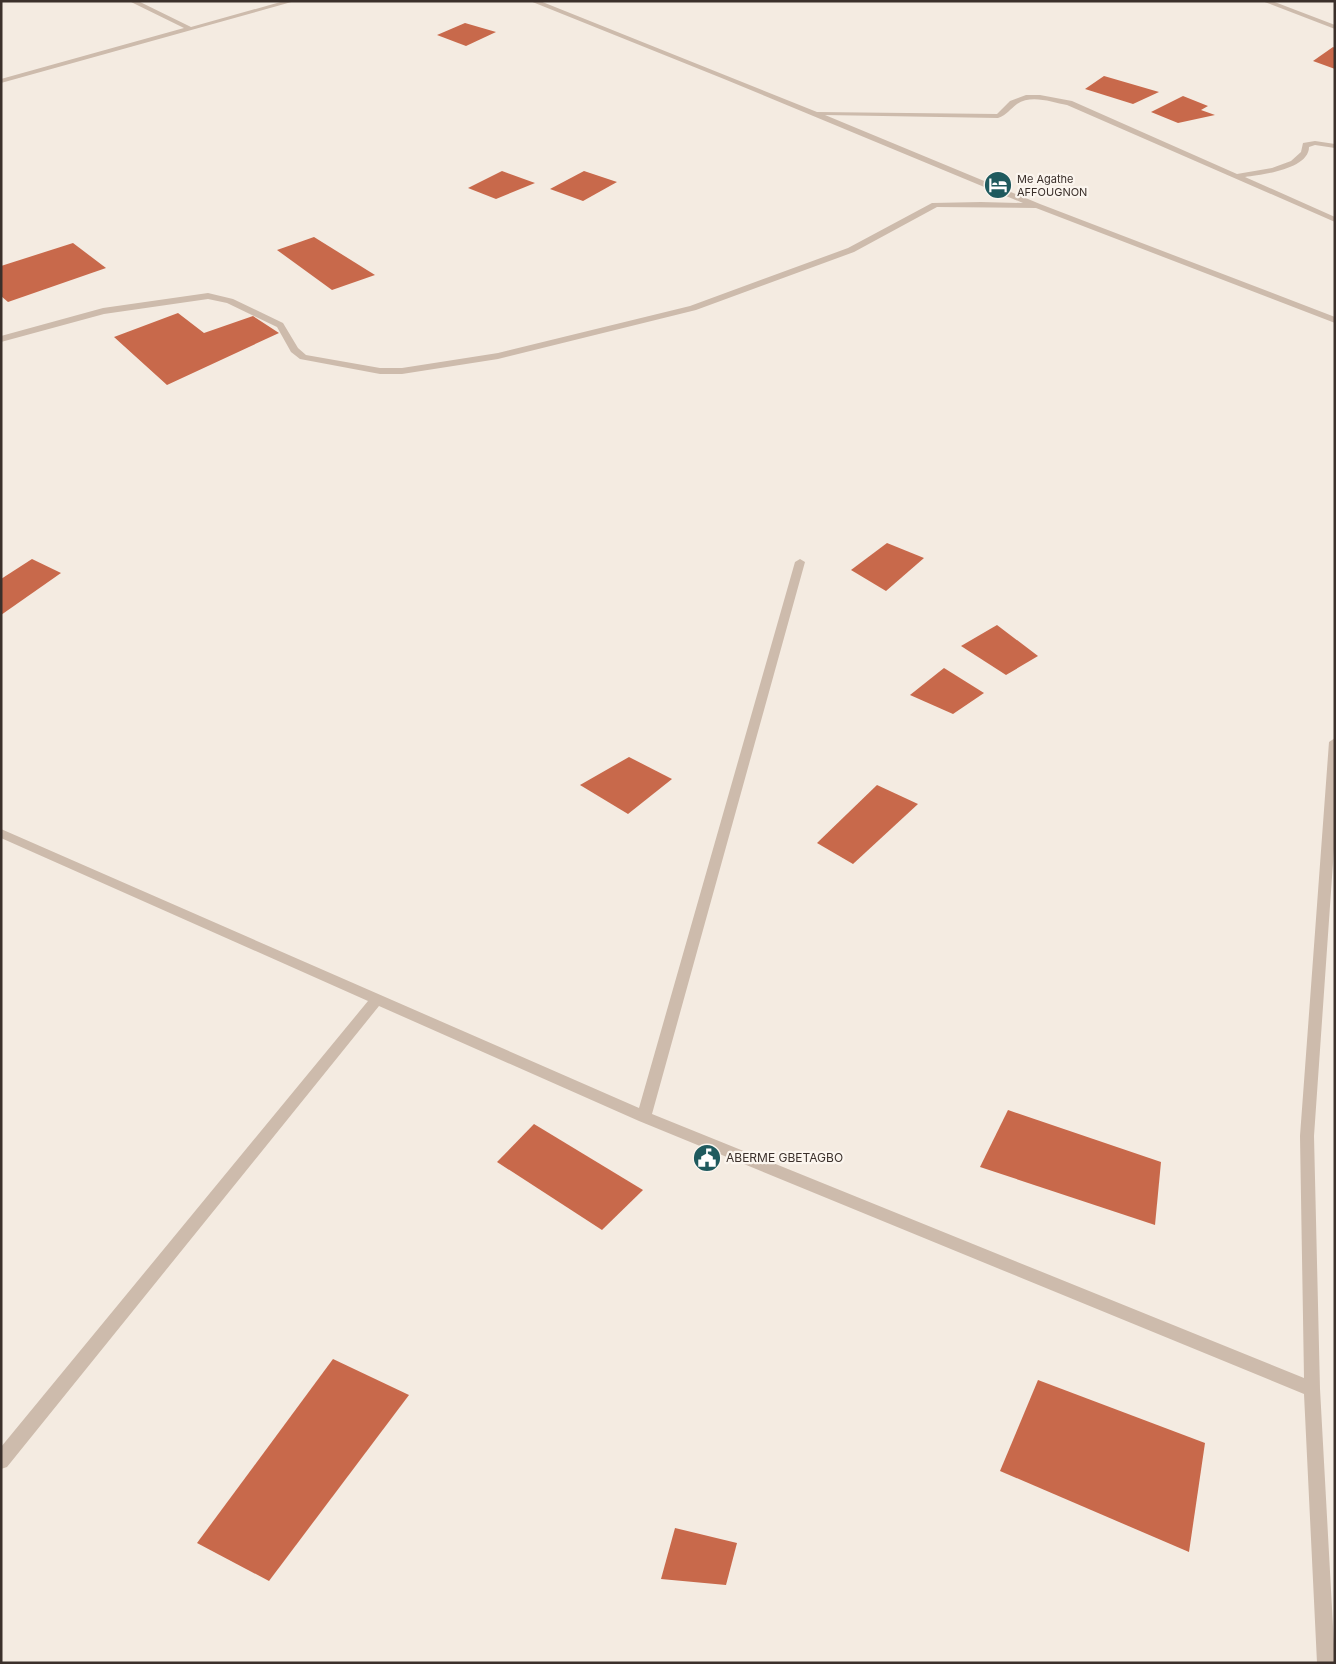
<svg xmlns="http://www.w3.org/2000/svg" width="1336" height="1664" viewBox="0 0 1336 1664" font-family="Inter,sans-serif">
<rect width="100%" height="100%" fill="#f4ebe1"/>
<g fill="#c8694b">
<polygon points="465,23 496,32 466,46 437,35"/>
<polygon points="1333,47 1335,48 1335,69 1313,61"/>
<polygon points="1104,76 1159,92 1133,104 1085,89"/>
<polygon points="1183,96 1208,106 1201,110 1215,115 1178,123 1151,112"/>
<polygon points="502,171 535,183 496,199 468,188"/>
<polygon points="584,171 617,182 583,201 550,189"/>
<polygon points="314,237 375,275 332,290 277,250"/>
<polygon points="73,243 106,268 8,302 1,296 1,266"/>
<polygon points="178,313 204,333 253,316 279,333 167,385 114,337"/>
<polygon points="887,543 924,558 886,591 851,570"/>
<polygon points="32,559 61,573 1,615 1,579"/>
<polygon points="997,625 1038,656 1006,675 961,646"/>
<polygon points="944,668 984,693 953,714 910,695"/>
<polygon points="629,757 672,779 628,814 580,785"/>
<polygon points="877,785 918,804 853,864 817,843"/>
<polygon points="1008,1110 1161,1162 1155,1225 980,1167"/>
<polygon points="534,1124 643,1190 602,1230 497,1162"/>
<polygon points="333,1359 409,1395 269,1581 197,1543"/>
<polygon points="1038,1380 1205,1443 1189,1552 1000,1471"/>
<polygon points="675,1528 737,1543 726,1585 661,1579"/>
</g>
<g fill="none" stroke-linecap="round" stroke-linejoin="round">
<g fill="#cdbbac" fill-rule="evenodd">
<polygon points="129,1 138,1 191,27 284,1 295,1 1,83 1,79 184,28"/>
<path d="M530,1h10l277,111 180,2 13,-13 16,-6h14l32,6 165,73 35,-6 19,-7 10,-9 2,-9 12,-2 20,3v4l-20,-3 -6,2c0,22 -47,28 -64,30l90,40v5l-268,-117c-15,-3 -36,-11 -50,-1 -7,5 -10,11 -19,14l-173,-3 215,89 295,113v6l-299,-115 -99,-1 -83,45 -158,58 -198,49 -96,15h-22l-80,-15 -9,-7 -14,-25 -50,-24 -19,-4 -104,15 -103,28v-6l102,-28 105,-15 25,6 50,24 15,25 8,7 74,13h22l96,-15 192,-47 158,-58 84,-45 49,-1 42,1 -299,-124z"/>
<polygon points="1262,1 1272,1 1335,25 1335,29"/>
<polygon points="800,559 805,562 652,1114 1304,1378 1300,1136 1329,742 1335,738 1335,834 1314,1136 1320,1389 1335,1663 1317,1663 1304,1394 639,1121 379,1006 7,1467 1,1469 1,1447 368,1001 1,838 1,829 639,1108 795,562"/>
</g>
</g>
<defs>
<symbol id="hotel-disc" viewBox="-11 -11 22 22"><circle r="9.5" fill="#1f5a5e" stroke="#fbf5ee"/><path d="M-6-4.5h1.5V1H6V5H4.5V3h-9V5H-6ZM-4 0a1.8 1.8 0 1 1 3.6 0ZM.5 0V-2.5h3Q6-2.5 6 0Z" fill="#fff"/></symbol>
<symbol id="civic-disc" viewBox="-11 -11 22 22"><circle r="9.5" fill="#1f5a5e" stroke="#fbf5ee"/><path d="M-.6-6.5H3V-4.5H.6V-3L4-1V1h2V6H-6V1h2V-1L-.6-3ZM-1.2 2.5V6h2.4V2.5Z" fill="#fff"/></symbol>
</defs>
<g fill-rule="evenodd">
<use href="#hotel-disc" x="982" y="169" width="32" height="32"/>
<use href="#civic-disc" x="691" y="1142" width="32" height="32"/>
</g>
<g text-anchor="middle" stroke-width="4.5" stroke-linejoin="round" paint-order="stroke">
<g font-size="11" fill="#3b302b" stroke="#fbf5ee" text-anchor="start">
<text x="1017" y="183">Me Agathe<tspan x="1017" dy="13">AFFOUGNON</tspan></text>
</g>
<g font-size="12" fill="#3b302b" stroke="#fbf5ee" text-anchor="start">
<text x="726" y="1162">ABERME GBETAGBO</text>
</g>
</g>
<rect width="1336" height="1664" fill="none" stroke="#3b302b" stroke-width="5"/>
</svg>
